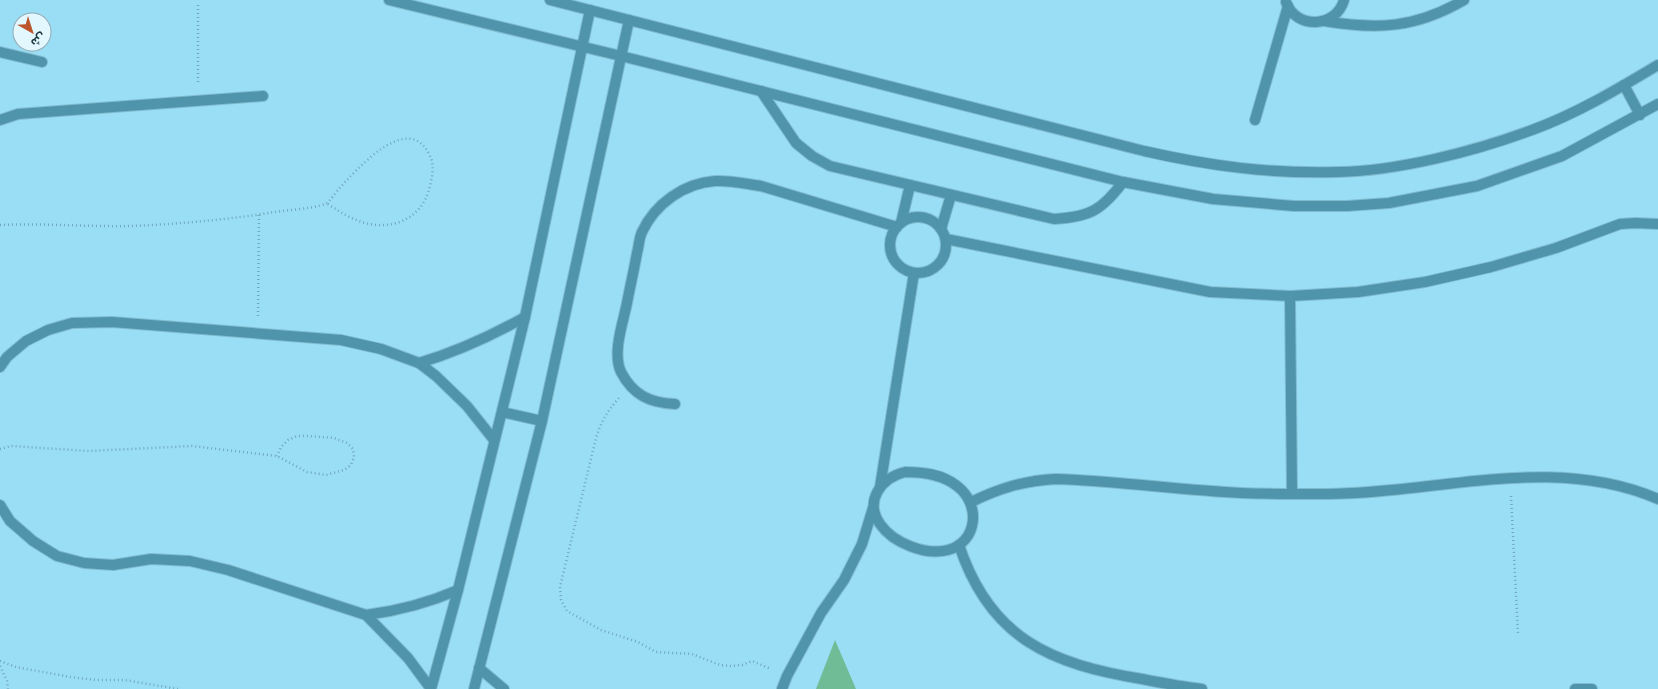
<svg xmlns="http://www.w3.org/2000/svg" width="1658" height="689" viewBox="0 0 1658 689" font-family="'Public Sans','Noto Sans Arabic',sans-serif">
<rect width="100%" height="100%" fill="#9adef5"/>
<polygon fill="#6fbc96" points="835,640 856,689 816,689"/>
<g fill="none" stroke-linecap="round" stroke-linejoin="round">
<defs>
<g id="minor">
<polyline points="389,0 621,56 1123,182 1213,199 1294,206 1347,206 1389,203 1477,186 1562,156 1658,104"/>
<path d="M550,0l594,151c66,15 126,23 194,21 60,-1 138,-21 194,-42 44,-16 86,-41 126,-65"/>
<path d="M1286,2c10,28 50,26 58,-2"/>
<path d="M1324,21c54,9 92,7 140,-21"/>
<polyline points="0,52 42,62"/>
<polyline points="1624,85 1640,115"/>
<path d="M761,91l35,52 16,13 18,10 224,53c36,-2 48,-9 69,-37"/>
<polyline points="0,120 18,114 263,96"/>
<polyline points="1255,120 1288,6"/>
<circle cx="918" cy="245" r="28"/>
<polyline points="901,223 910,185"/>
<polyline points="941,229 951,195"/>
<polyline points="946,239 1210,292 1290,296 1358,292 1425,282 1491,267 1556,248 1620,224 1635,223 1658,224"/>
<polyline points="1290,296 1292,494"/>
<path d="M419,363c37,-11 72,-27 106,-46"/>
<polyline points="0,367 7,357 26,341 48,330 72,323 112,322 341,340 381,349 419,363 436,376 467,406 494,440"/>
<path d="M675,404c-25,-1 -42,-9 -54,-32 -9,-19 2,-49 6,-69 3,-16 7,-33 10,-50 2,-7 2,-15 5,-21 13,-28 42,-49 73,-51 15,-1 31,3 46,5l136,41"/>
<polyline points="502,412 542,421"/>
<path d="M905,472c18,0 37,2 52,14 24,18 21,56 -9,64 -22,6 -55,-7 -68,-26 -16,-23 1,-46 25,-52z"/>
<polyline points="880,487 914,273"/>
<path d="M971,502c29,-14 52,-21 84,-23 62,2 124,11 186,14 28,1 57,1 85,1 111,0 226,-41 332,5"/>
<polyline points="0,505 10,521 33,541 57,556 84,563 113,565 151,559 190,561 228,570 366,615 408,658 431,689"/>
<path d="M959,545c31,94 92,119 183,134 20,4 40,8 60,10"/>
<path d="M366,615c31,-4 62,-12 92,-25"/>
<polyline points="479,668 504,689"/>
<polyline points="431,689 458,590 525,317 590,10"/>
<polyline points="474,689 542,421 629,20"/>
<polyline points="782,689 787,676 821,613 844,580 862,544 873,508"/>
<polyline points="1575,689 1592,689"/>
</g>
</defs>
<use href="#minor" stroke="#80bcd0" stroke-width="12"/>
<g stroke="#70a7ba" stroke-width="2.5" stroke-dasharray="1 3" stroke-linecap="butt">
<polyline points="198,82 198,2"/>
<path d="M0,225c44,-2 88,2 132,1 45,-2 92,-6 137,-13 15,-3 43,-4 56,-9 5,-2 9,-10 13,-14 18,-20 71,-81 92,-34 5,10 2,23 -1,33 -8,32 -41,43 -70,32 -11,-4 -22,-11 -33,-18"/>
<polyline points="258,316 259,214"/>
<path d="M619,398c-11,12 -18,24 -23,40l-36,149 1,13 6,11 34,19 37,12 18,10 36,2 28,11 11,1 11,-1 10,-4 19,8"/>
<polyline points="0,449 11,446 89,451 192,446 277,456 307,472 326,475 344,470 351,465 354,457 353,449 347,443 334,438 308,436 297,436 288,440 281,447 277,456"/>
<polyline points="1511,496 1518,634"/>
<polyline points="0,661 16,667 70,677 97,680 125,680 178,689"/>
<polyline points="0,666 7,681 8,689"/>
</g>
<use href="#minor" stroke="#4f94aa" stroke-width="10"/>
</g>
<g transform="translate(32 32) rotate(141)"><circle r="19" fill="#e3f7fe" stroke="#92a9b1"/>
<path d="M0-3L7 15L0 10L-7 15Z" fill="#bd552c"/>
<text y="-6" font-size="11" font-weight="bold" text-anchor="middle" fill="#18343d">ش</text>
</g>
</svg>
